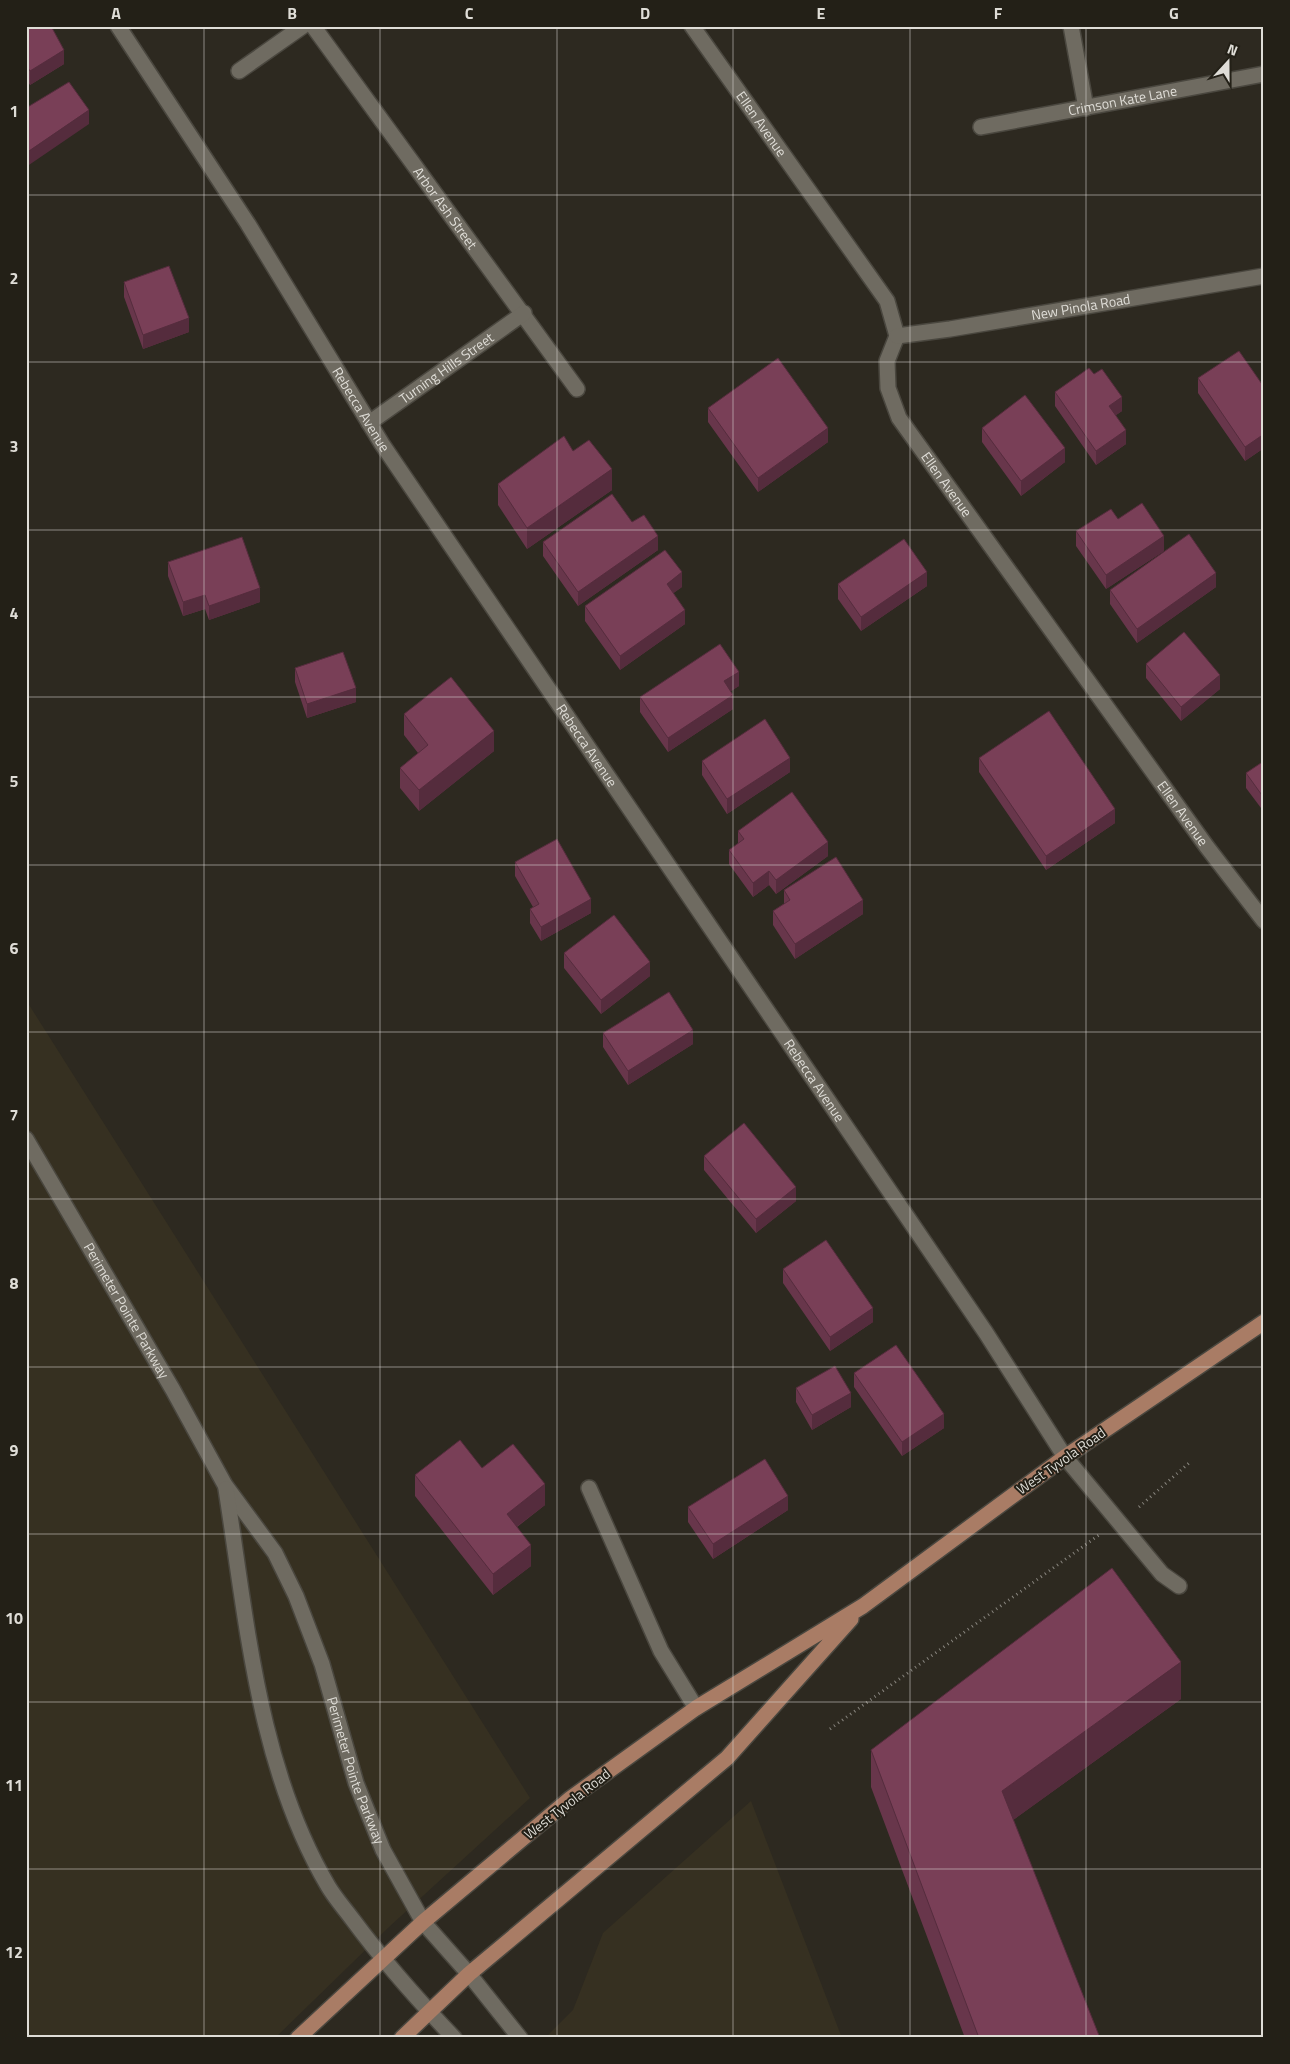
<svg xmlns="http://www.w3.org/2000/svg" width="1290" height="2064" font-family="'Titillium Web',sans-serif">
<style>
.built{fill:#363021}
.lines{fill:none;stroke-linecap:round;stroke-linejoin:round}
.minor-casing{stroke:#4a473f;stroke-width:18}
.major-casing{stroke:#4a473f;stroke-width:18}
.path{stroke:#89867f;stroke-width:3;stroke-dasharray:1 4;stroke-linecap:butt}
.minor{stroke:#6f6b61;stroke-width:15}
.major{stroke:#a97c65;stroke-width:15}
.wall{fill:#68364b}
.shaded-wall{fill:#552c3d}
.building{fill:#793f57;stroke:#552c3d}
.grid{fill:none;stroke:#dfddd7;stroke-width:1;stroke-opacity:0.55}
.labels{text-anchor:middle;stroke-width:4;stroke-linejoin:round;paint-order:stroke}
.street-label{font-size:14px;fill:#dfddd7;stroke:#232017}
.neatline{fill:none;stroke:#dfddd7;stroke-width:2}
.grid-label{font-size:16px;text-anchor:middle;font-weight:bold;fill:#dfddd7}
</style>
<rect width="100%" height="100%" fill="#2d2920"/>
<path class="built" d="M26,1000l504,798 -141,129 -114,111h-249z
M751,1801l91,237h-297l28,-28 30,-77z"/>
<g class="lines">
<defs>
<g id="minor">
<path id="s1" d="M118,26l130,198 134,220 604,889 79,124 97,117 17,12"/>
<path id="s2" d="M313,26l264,363"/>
<path id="s3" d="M692,26l195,275 10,35 -10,25 1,27 11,30 308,429 57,74"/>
<path d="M1071,26l15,82"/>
<path d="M239,71l64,-45"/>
<path id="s4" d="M981,127l283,-53"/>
<path id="s5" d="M897,336l53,-7 314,-53"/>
<path id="s6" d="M369,423l155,-110"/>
<path id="s7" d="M26,1139l147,251 52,95 50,68 21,43 26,68 34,119 27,67 40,72 46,52 51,64"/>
<path d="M589,1488l72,163 35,57"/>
<path d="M226,1489c21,133 32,278 102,397 7,12 17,23 25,34 31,42 65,80 101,118"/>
</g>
<path id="major" d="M298,2038l125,-116 148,-124 125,-90 167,-102 202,-149 199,-135
M402,2038l67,-64 258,-216 124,-139"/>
</defs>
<use href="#minor" class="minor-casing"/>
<use href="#major" class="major-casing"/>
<path class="path" d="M1139,1507l50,-44
M830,1729l269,-194"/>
<use href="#minor" class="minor"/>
<use href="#major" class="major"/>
</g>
<path class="wall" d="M26,26l38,38 -34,21 -4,-6z
M124,282l65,50 -46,17 -19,-52z
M1094,374l28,37 -6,4 10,29 -30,21 -41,-59v-14z
M1198,378l66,9v61l-19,13 -47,-68z
M708,408l120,34 -70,50 -50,-70z
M982,428l83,34 -44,34 -39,-54z
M573,451l39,39 -85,59 -29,-44v-21z
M1118,519l46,32 -58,38 -30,-43v-15z
M632,522l26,28 -80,56 -35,-50v-14z
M168,562l92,40 -51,18 -4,-11 -22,7 -15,-40z
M838,584l89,2 -66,45 -23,-32z
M682,587l-9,6 12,31 -65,46 -35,-49v-15z
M1216,587l-79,56 -27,-39v-14z
M1146,664l74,25 -39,32 -35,-43z
M295,668l61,34 -49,16 -12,-36z
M739,686l-9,5 3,18 -65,43 -28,-40v-15z
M404,714l90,37 -75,60 -19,-23v-20l18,-15 -14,-18z
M979,758l136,65 -69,47 -67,-98z
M702,761l88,11 -63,42 -25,-39z
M1264,761v51l-18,-24v-15z
M738,831l90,25 -52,38 -7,-9 -16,12 -24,-33v-14l9,-6z
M515,862l76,51 -50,28 -11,-18v-14l3,-2 -18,-31z
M784,890l79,24 -68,45 -22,-34v-14l11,-7z
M564,953l86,23 -49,38 -37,-46z
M603,1033l90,11 -65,41 -25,-38z
M704,1156l92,45 -40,32 -52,-63z
M783,1269l90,53 -43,29 -47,-68z
M854,1373l90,55 -42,28 -48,-69z
M796,1388l55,19 -39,23 -16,-28z
M482,1468l63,37 -28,22 14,39 -38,29 -78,-99v-21z
M688,1507l100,3 -75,49 -25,-37z
M1181,1699l-168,121 87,218h-135l-94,-251v-37z"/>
<path class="shaded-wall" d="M64,50v14l-34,21v-14z
M89,110v14l-63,43v-14z
M189,318v14l-46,17v-14z
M1122,397v14l-13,9v-14z
M828,428v14l-70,50v-14z
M1126,430v14l-30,21v-14z
M1264,434v14l-19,13v-14z
M1065,448v14l-44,34v-15z
M612,469v21l-85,59v-21z
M658,536v14l-80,56v-14z
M1164,536v15l-58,38v-14z
M682,572v15l-15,11v-14z
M927,572v14l-66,45v-14z
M1216,573v14l-79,56v-14z
M260,588v14l-51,18v-14z
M205,595v14l-22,7v-14z
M685,610v14l-65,46v-14z
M739,672v14l-15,10v-15z
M1220,675v14l-39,32v-14z
M356,688v14l-49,16v-14z
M733,695v14l-65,43v-14z
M494,731v20l-75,60v-21z
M790,758v14l-63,42v-15z
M1115,809v14l-69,47v-14z
M828,842v14l-52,38v-14z
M769,871v14l-16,12v-14z
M591,899v14l-50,28v-14z
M863,900v14l-68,45v-15z
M650,962v14l-49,38v-14z
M693,1030v14l-65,41v-14z
M796,1187v14l-40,32v-14z
M873,1308v14l-43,29v-14z
M851,1393v14l-39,23v-15z
M944,1414v14l-42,28v-14z
M545,1484v21l-38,29v-20z
M788,1496v14l-75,49v-15z
M531,1545v21l-38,29v-21z
M1181,1662v37l-179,129v-37z"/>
<path class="building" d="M26,26h25l13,24 -34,21 -4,-6z
M69,82l20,28 -63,43v-45z
M169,266l20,52 -46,17 -19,-53z
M1239,351l25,36v47l-19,13 -47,-69z
M778,358l50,70 -70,50 -50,-70z
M1089,368l5,6 8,-5 20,28 -13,9 17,24 -30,21 -41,-59z
M1025,395l40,53 -44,33 -39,-53z
M564,436l9,15 16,-11 23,29 -85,59 -29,-44z
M612,494l20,28 12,-7 14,21 -80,56 -35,-50z
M1142,503l22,33 -58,39 -30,-44 35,-22 7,10z
M1189,534l27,39 -79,56 -27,-39z
M242,537l18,51 -51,18 -4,-11 -22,7 -15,-40z
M904,539l23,33 -66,45 -23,-33z
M665,550l17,22 -15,12 18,26 -65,46 -35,-50z
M1184,632l36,43 -39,32 -35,-43z
M720,644l19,28 -15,9 9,14 -65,43 -28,-41z
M343,652l13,36 -49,16 -12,-36z
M451,677l43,54 -75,59 -19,-22 28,-23 -24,-31z
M1049,711l66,98 -69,47 -67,-98z
M765,719l25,39 -63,41 -25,-38z
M1264,761v37l-18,-25z
M792,792l36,50 -52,38 -7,-9 -16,12 -24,-33 15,-11 -6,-8z
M557,839l34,60 -50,28 -11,-18 9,-5 -24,-42z
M836,857l27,43 -68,44 -22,-33 17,-11 -6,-10z
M614,915l36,47 -49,38 -37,-47z
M669,992l24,38 -65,41 -25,-38z
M744,1123l52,64 -40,32 -52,-63z
M826,1240l47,68 -43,29 -47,-68z
M896,1345l48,69 -42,28 -48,-69z
M835,1366l16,27 -39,22 -16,-27z
M460,1440l22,28 31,-24 32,40 -38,30 24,31 -38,29 -78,-99z
M765,1459l23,37 -75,48 -25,-37z
M1112,1568l69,94 -179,129 98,247h-121l-108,-288z"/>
<path class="grid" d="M204,26v2012M380,26v2012M557,26v2012M733,26v2012M910,26v2012M1086,26v2012M26,195h1238M26,362h1238M26,530h1238M26,697h1238M26,865h1238M26,1032h1238M26,1199h1238M26,1367h1238M26,1534h1238M26,1702h1238M26,1869h1238"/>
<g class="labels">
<g class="street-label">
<text dy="5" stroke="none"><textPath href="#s4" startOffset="144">Crimson Kate Lane</textPath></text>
<text dy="5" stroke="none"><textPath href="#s3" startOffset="120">Ellen Avenue</textPath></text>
<text dy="5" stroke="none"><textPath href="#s2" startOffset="225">Arbor Ash Street</textPath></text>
<text dy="5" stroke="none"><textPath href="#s5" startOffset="186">New Pinola Road</textPath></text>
<text dy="5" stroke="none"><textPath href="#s6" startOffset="95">Turning Hills Street</textPath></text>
<text dy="5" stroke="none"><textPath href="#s1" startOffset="454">Rebecca Avenue</textPath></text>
<text dy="5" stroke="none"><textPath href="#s3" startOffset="541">Ellen Avenue</textPath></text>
<text dy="5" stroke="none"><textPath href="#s1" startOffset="859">Rebecca Avenue</textPath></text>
<text dy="5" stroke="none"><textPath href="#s3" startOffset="946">Ellen Avenue</textPath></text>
<text dy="5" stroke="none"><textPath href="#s1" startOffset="1264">Rebecca Avenue</textPath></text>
<text dy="5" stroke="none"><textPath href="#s7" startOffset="199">Perimeter Pointe Parkway</textPath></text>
<text transform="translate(1061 1461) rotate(-35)" y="5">West Tyvola Road</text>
<text dy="5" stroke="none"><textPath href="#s7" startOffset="716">Perimeter Pointe Parkway</textPath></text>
<text transform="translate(567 1804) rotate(-38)" y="5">West Tyvola Road</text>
</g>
</g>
<rect width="1290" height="2064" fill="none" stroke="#232017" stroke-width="55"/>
<g transform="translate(1228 62) rotate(21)" stroke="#232017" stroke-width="4" paint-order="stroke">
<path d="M0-4L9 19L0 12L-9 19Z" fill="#dfddd7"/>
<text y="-8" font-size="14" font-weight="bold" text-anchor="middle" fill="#dfddd7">N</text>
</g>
<rect x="28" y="28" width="1234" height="2008" class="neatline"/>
<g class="grid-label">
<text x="116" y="19">A</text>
<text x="292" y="19">B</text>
<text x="469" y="19">C</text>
<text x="645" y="19">D</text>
<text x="821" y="19">E</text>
<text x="998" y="19">F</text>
<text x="1174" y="19">G</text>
<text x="14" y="117">1</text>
<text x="14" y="284">2</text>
<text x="14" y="452">3</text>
<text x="14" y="619">4</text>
<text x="14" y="787">5</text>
<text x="14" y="954">6</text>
<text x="14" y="1121">7</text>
<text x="14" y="1289">8</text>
<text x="14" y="1456">9</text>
<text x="14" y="1624">10</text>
<text x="14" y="1791">11</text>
<text x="14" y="1958">12</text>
</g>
</svg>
